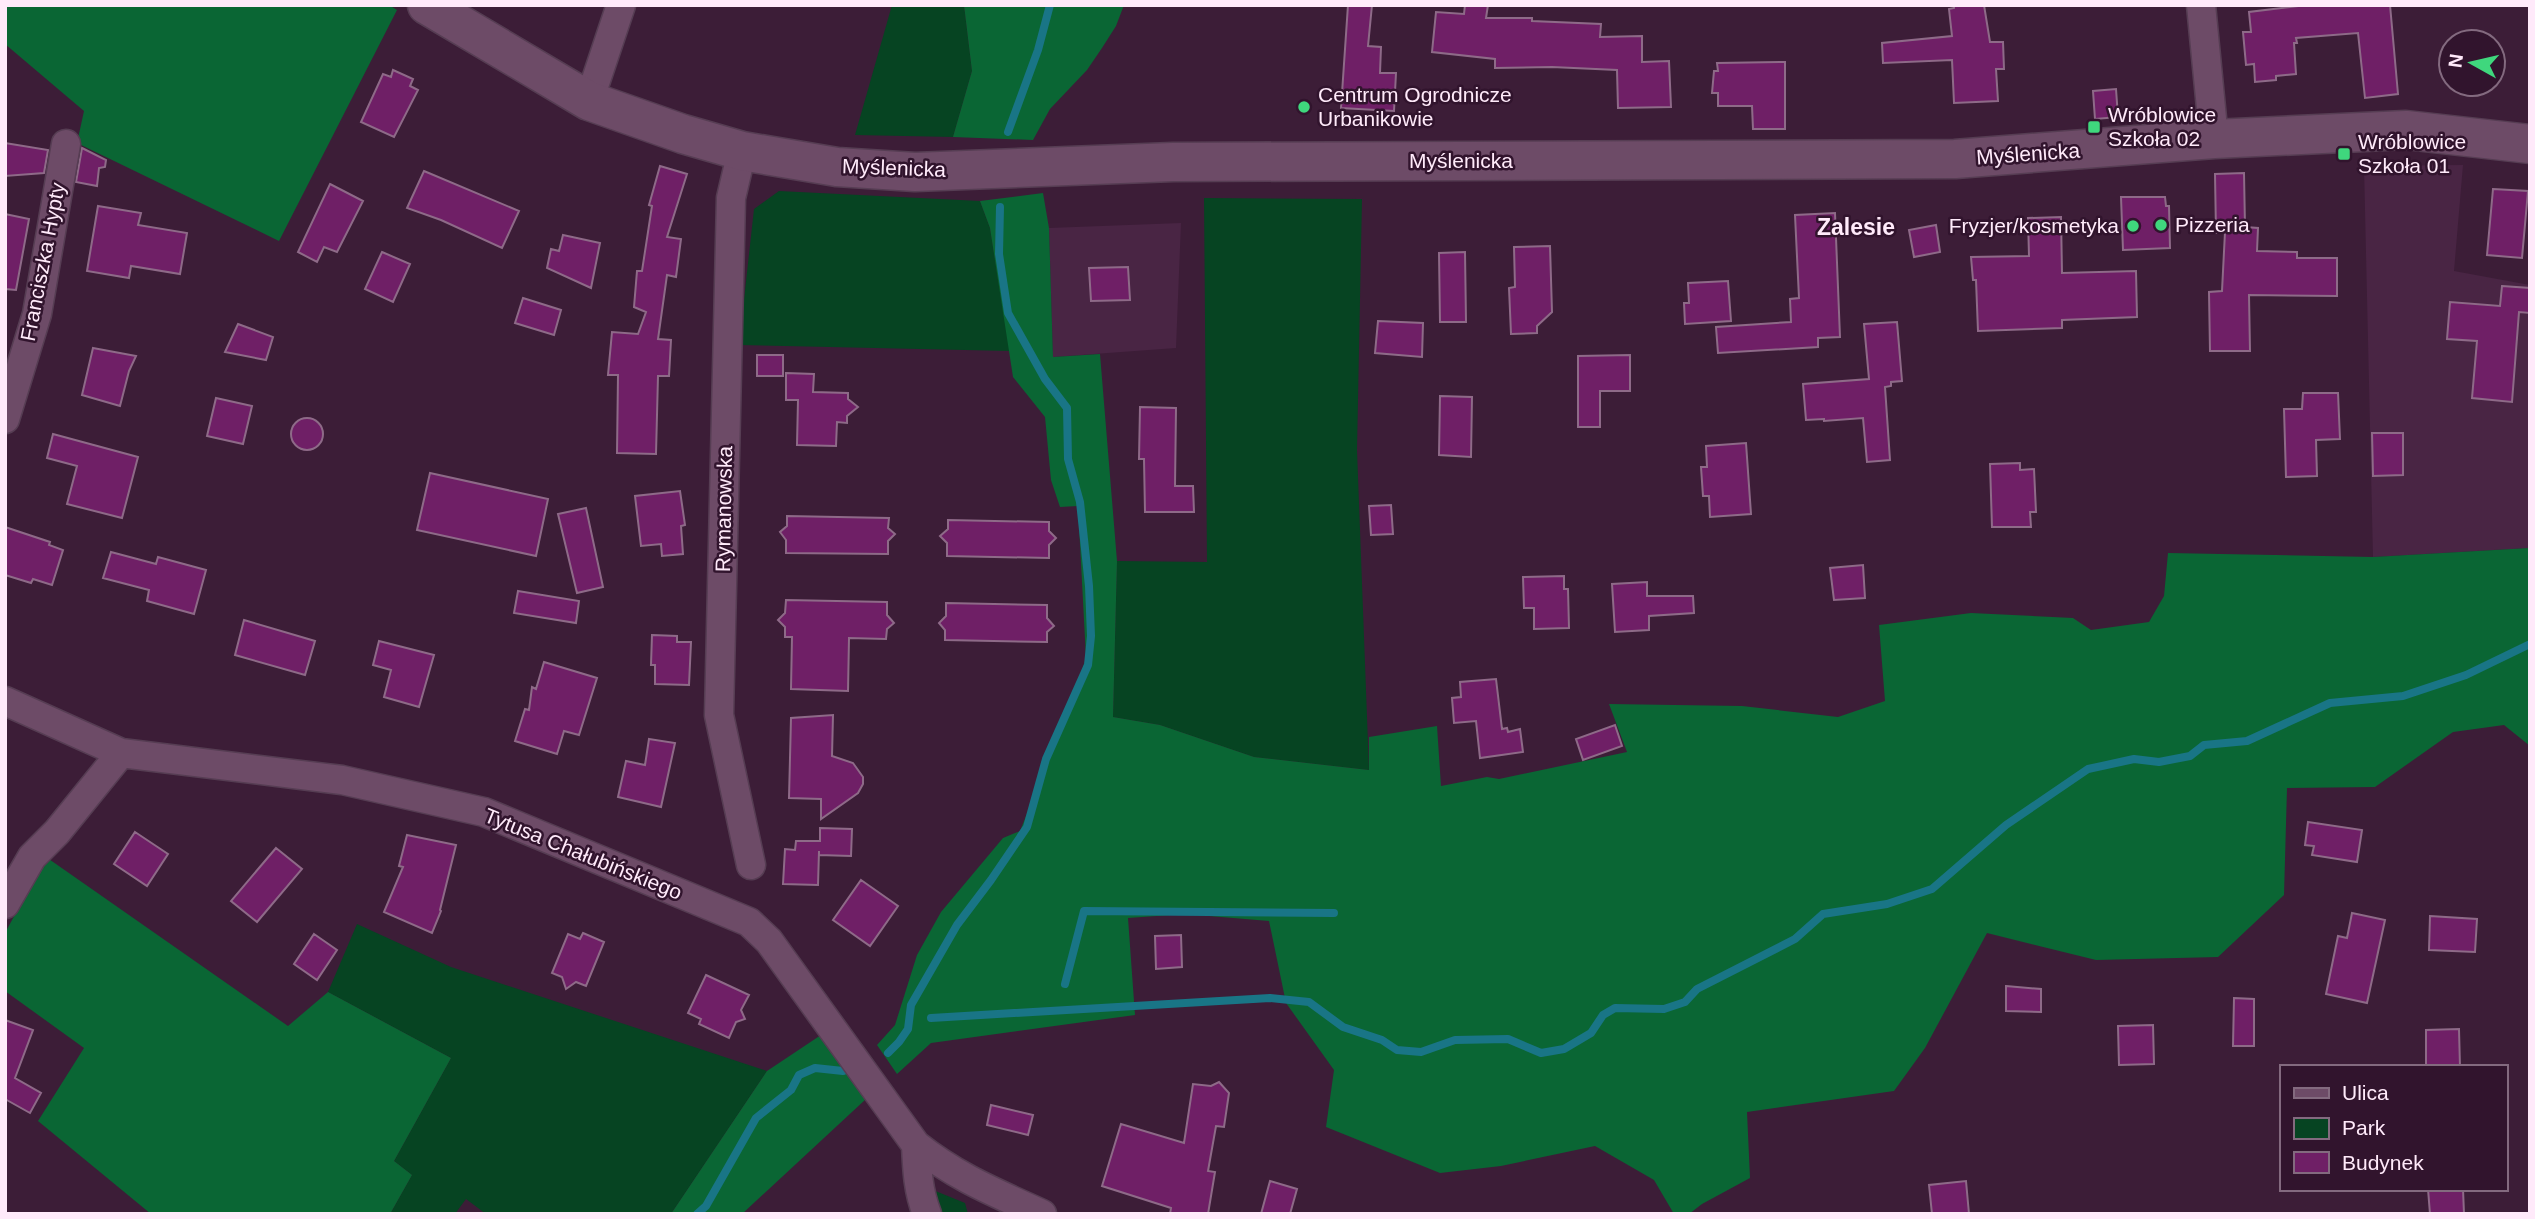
<svg xmlns="http://www.w3.org/2000/svg" width="2535" height="1219" font-family="Arial,sans-serif">
<style>
.built{fill:#492544}
.green{fill:#064422}
.forest{fill:#0a6634}
.lines{fill:none;stroke-linecap:round;stroke-linejoin:round}
.stream{stroke:#197586;stroke-width:8}
.building{fill:#6f1f66;stroke:#8e6a88;stroke-width:2}
.street-casing{stroke:#563d53;stroke-width:31}
.secondary-casing{stroke:#563d53;stroke-width:41}
.street{stroke:#6d4b67;stroke-width:28}
.secondary{stroke:#6d4b67;stroke-width:38}
.poi-dot{fill:#3fd77d;stroke:#31142d;stroke-width:2.5}
.labels{text-anchor:middle;stroke-width:5;stroke-linejoin:round;paint-order:stroke}
.poi-label{font-size:21px;fill:#ffeafa;stroke:#31142d;text-anchor:start}
.street-label{font-size:21px;fill:#ffeafa;stroke:#31142d}
.neighbourhood-label{font-size:23px;font-weight:bold;fill:#ffeafa;stroke:#31142d}
</style>
<rect width="100%" height="100%" fill="#3c1d37"/>
<path class="built" d="M2463,165l-9,106 76,14 -1,263 -156,9 -9,-391z
M1181,223l-5,125 -123,9 -4,-129z"/>
<path class="green" d="M892,5h72l8,66 -19,66 -98,-2z
M779,191l201,10 10,27 20,123 -271,-6 15,-136z
M1204,198l158,1 -5,251 12,320 -115,-13 -94,-32 -47,-8 4,-156 90,1z
M357,924l94,43 316,104 -96,143h-185l-20,-15 -11,15h-65l22,-39 -18,-14 57,-103 -123,-66z
M933,1190l32,13 3,11h-26z"/>
<path class="forest" d="M5,5h384l8,5 -118,231 -202,-98 7,-32 -79,-67z
M964,5h160l-8,21 -14,22 -15,22 -37,39 -17,31 -80,-3 19,-66z
M1043,193l6,35 4,129 47,-3 17,207 -4,156 47,8 94,32 115,13v-33l68,-11 4,60 46,-9 12,2 128,-27 -18,-48 133,2 96,11 47,-16 -6,-76 92,-12 102,5 18,12 58,-8 15,-26 4,-43 205,4 156,-9 1,-9v207l-26,-21 -51,7 -78,55 -88,1 -3,107 -66,62 -122,3 -109,-27 -62,115 -31,43 -147,21 3,66 -48,26 -13,10h-15l-20,-34 -59,-34 -94,20 -61,7 -114,-46 8,-57 -48,-67 -17,-82 -84,-7 -57,4 7,97 -204,28 -34,31 -20,-29 18,-20 22,-70 24,-43 62,-74 17,-7 49,-122 17,-51 -8,-152 -18,1 -9,-27 -6,-63 -32,-40 -23,-149 -10,-27z
M46,857l242,169 40,-34 123,66 -57,103 18,14 -22,39h-239l-113,-93 46,-73 -79,-57v-58z
M821,1035l45,64 -124,115h-71l96,-143z"/>
<g class="lines">
<path class="stream" d="M1008,132l30,-82 12,-45
M1065,984l19,-73 250,2
M931,1018l339,-20 39,4 34,25 39,13 15,10 24,2 34,-12 53,-1 33,14 23,-4 27,-16 12,-18 12,-7 49,1 21,-7 12,-13 98,-50 28,-25 64,-10 45,-15 74,-64 82,-56 46,-10 25,3 31,-6 14,-11 43,-4 83,-38 73,-7 63,-21 64,-31
M888,1053l11,-11 9,-13 3,-24 46,-80 34,-45 36,-53 19,-68 42,-94 3,-29 -2,-50 -9,-84 -12,-43 -1,-51 -22,-29 -37,-66 -9,-59 1,-47
M697,1214l9,-8 50,-88 35,-28 8,-15 16,-7 28,3"/>
</g>
<path class="building" d="M1348,5h24l-4,41 13,1 -1,26h16l-2,38 -53,-3z
M1465,5h23l-2,13h46v3l69,3 -1,13 42,-1v26l27,-1 2,46 -53,1 -1,-38 -65,-3 -57,1v-9l-63,-7 4,-40 28,2z
M1954,5h30l6,37h13l1,27h-8l2,32 -44,2 -2,-43 -69,3 -1,-20 70,-7 -3,-27 5,-1z
M2307,5h83l8,89 -33,4 -7,-65 -62,5 1,5h-3l2,31 -20,2v4l-21,2 -1,-18 -8,1 -3,-33h8l-2,-20z
M1785,62v67h-32l-1,-23h-34v-13h-6l2,-22h4l-1,-8z
M393,70l20,9 -3,7 8,4 -24,47 -33,-15 22,-48 8,3z
M2116,89l2,28 -23,2 -2,-28z
M5,143l43,7 -4,23 -39,3z
M82,148l24,12 -1,7 -6,1 -2,18 -21,-4z
M660,166l27,8 -20,63 14,2 -5,38 -9,-2 -9,64 13,1 -2,36h-11l-2,78 -39,-1 1,-78h-10l4,-43 26,2 8,-22 -12,-5 3,-36h5l10,-65 -3,-1z
M424,171l95,40 -17,37 -61,-28 -34,-12z
M2244,173l1,54 13,1 -1,23 40,1v6h40v38l-88,-1 1,56h-40l-1,-59 13,-1 3,-59 -9,1 -1,-59z
M330,184l33,17 -26,51 -13,-5 -7,15 -19,-10z
M2493,189l35,2 -6,67 -35,-3z
M2121,197h44l1,9h3l1,42 -47,2z
M98,206l43,7 -3,12 49,8 -7,41 -49,-8 -2,12 -42,-7z
M1835,213l5,124 -22,1v9l-100,6 -2,-26 75,-5 -1,-23 9,-1 -4,-83z
M5,214l24,5 -13,71 -11,-1z
M2061,217l1,56 74,-2 1,46 -75,3v8l-84,3 -2,-51h-3l-2,-23 58,-1 -1,-38z
M1936,225l4,27 -26,5 -5,-27z
M563,235l37,8 -9,45 -44,-20 4,-19 8,2z
M1550,246l2,66 -15,14v7l-26,1 -2,-46 6,-1 -1,-40z
M382,252l28,12 -17,38 -28,-13z
M1465,252l1,70h-26l-1,-69z
M1128,267l2,33 -39,1 -2,-33z
M1728,281l3,40 -46,3 -1,-21h5l-1,-20z
M2502,286l28,2v25l-11,-1 -7,90 -40,-4 5,-57 -30,-2 3,-37 50,4z
M523,298l38,12 -7,25 -39,-12z
M1378,321l45,2 -1,34 -47,-4z
M1897,322l5,59 -11,1v4l-6,1 5,73 -23,2 -4,-44 -39,3v-2l-18,1 -3,-36 66,-5 -5,-55z
M238,324l35,13 -7,23 -41,-8z
M93,348l43,8 -7,15 -9,35 -38,-11z
M757,355h26v21h-26z
M1630,355v36h-30v36h-22v-71z
M786,373l28,1 -1,18 35,1v6l10,8 -11,9v7l-10,-1 -1,24 -39,-1 1,-45h-12z
M2303,393h35l2,46 -24,1 1,36 -31,1 -2,-68h18z
M1440,396l32,1 -1,60 -32,-2z
M216,398l36,8 -9,38 -36,-8z
M1140,407l36,1 -1,78h18l1,26h-49l-1,-53h-5z
M291 434a16 16 0 1 1 32 0a16 16 0 1 1-32 0Z
M2372,433h31v42l-30,1z
M53,434l85,23 -16,61 -55,-14 10,-38 -30,-8z
M1746,443l5,71 -41,3 -1,-21h-6l-2,-29h6l-1,-21z
M2020,463v7l14,-1 2,43h-6l1,15h-39l-2,-63z
M430,473l118,26 -12,57 -119,-26z
M680,491l5,34 -4,1 2,28 -21,2 -1,-12 -20,2 -6,-50z
M1391,505l2,29 -22,1 -2,-29z
M586,508l17,79 -26,6 -19,-79z
M787,516l102,2 -1,10 7,6 -7,7v13l-102,-1v-13l-6,-8 7,-6z
M948,520l101,2v9l7,7 -7,7v13l-102,-2v-13l-7,-7 8,-7z
M5,527l45,15 -1,3 14,5 -11,35 -19,-6 -2,4 -26,-8z
M111,552l45,12 2,-7 48,13 -12,44 -47,-13 2,-11 -46,-12z
M1863,565l2,33 -31,2 -4,-32z
M1564,576v13h4l1,39 -35,1v-21h-10l-1,-31z
M1647,582v14h46l1,17 -45,3v14l-34,2 -3,-48z
M518,591l61,10 -3,22 -62,-10z
M786,600l101,2v13l7,8 -7,6 -1,10 -37,-1 -1,53 -57,-2 1,-52h-7v-10l-7,-7 7,-7z
M946,603l101,2v13l7,8 -7,6v10l-102,-2v-10l-6,-7 7,-7z
M244,620l71,21 -10,34 -70,-20z
M652,635l25,1v6h14l-2,43 -34,-1v-19h-4z
M379,641l55,14 -15,52 -35,-10 7,-27 -18,-5z
M544,662l53,16 -18,57 -15,-4 -7,23 -42,-13 10,-32 4,1 3,-23 4,2z
M1496,679l6,50 5,-1 1,4 12,-3 3,23 -43,6 -4,-37 -22,2 -2,-25 9,-1 -1,-15z
M833,715l-1,41 21,7 10,14v7l-5,9 -37,26v-20l-32,-1 2,-80z
M1615,725l7,21 -39,14 -7,-21z
M649,739l26,4 -14,64 -43,-10 8,-36 19,4z
M2308,822l54,8 -5,32 -45,-7 2,-9 -9,-1z
M820,828l32,1 -1,27 -32,-1v-4l-1,34 -35,-1 2,-35 10,1 1,-9h24z
M135,832l33,22 -21,32 -33,-22z
M407,835l49,10 -16,65 1,1 -9,22 -48,-21 19,-45 -4,-1z
M276,848l26,21 -45,53 -26,-21z
M861,880l37,26 -28,40 -37,-26z
M2352,913l33,7 -18,83 -41,-9 12,-58 9,2z
M2430,916l47,3 -2,33 -46,-2z
M583,933l21,9 -18,44 -10,-4 -10,7 -4,-12 -10,-4 16,-39 12,5z
M314,934l23,16 -20,30 -23,-16z
M1181,935l1,32 -26,2 -1,-33z
M706,975l43,20 -8,15 4,9 -9,3 -7,16 -30,-14 2,-5 -13,-6z
M2006,986l35,3v23l-35,-1z
M2234,998l20,1v47h-21z
M5,1020l28,10 -18,48 26,15 -11,20 -25,-14z
M2153,1025l1,39 -35,1 -1,-39z
M2459,1029l1,38h-34v-37z
M1219,1082l10,11 -5,34 -8,-1 -8,45 7,1 -7,42h-38l1,-6 -69,-22 19,-62 63,19 9,-59 18,2z
M991,1105l42,10 -5,20 -41,-10z
M1270,1181l27,8 -7,25h-29z
M1966,1181l3,33h-37l-3,-29z
M2428,1189h35l1,25h-34z"/>
<g class="lines">
<defs>
<path id="street" d="M2201,5l13,134
M589,101l32,-96
M742,151l-11,47 -12,517 32,150
M5,419l32,-105 29,-170
M5,701l116,52 221,27 142,32 265,110 20,19 147,204c42,33 78,47 126,69
M5,904l27,-47 25,-25 64,-79
M916,1145c1,24 2,46 11,69"/>
<path id="secondary" d="M427,5l162,96 94,33 59,17 95,16 78,5 258,-10 782,-3 259,-20 192,-9 124,14"/>
</defs>
<use href="#street" class="street-casing"/>
<use href="#secondary" class="secondary-casing"/>
<use href="#street" class="street"/>
<use href="#secondary" class="secondary"/>
</g>
<g class="poi-dot">
<circle cx="1304" cy="107" r="7"/>
<rect x="2087" y="120" width="14" height="14" rx="3.5"/>
<rect x="2337" y="147" width="14" height="14" rx="3.5"/>
<circle cx="2161" cy="225" r="7"/>
<circle cx="2133" cy="226" r="7"/>
</g>
<g class="labels">
<g class="poi-label">
<text x="1318" y="102">Centrum Ogrodnicze<tspan x="1318" dy="24">Urbanikowie</tspan></text>
<text x="2108" y="122">Wróblowice<tspan x="2108" dy="24">Szkoła 02</tspan></text>
<text x="2358" y="149">Wróblowice<tspan x="2358" dy="24">Szkoła 01</tspan></text>
<text x="2175" y="232">Pizzeria</text>
<text x="2119" y="233" text-anchor="end">Fryzjer/kosmetyka</text>
</g>
<g class="street-label">
<text transform="translate(2028 154) rotate(-4)" y="7">Myślenicka</text>
<text x="1461" y="168">Myślenicka</text>
<text transform="translate(894 168) rotate(2)" y="7">Myślenicka</text>
<text transform="translate(43 262) rotate(-79)" y="7">Franciszka Hypty</text>
<text transform="translate(724 509) rotate(-89)" y="7">Rymanowska</text>
<text transform="translate(583 854) rotate(22)" y="7">Tytusa Chałubińskiego</text>
</g>
<g class="neighbourhood-label">
<text x="1856" y="235">Zalesie</text>
</g>
</g>
<rect width="2535" height="1219" fill="none" stroke="#ffeafa" stroke-width="14"/>
<rect x="2280" y="1065" width="228" height="126" fill="#31142d" stroke="#836a7f" stroke-width="2"/>
<rect x="2294" y="1088" width="35" height="10" fill="#6d4b67" stroke="#836a7f" stroke-width="2"/>
<text x="2342" y="1100" font-size="21" fill="#ffeafa">Ulica</text>
<rect x="2294" y="1118" width="35" height="21" fill="#064422" stroke="#836a7f" stroke-width="2"/>
<text x="2342" y="1135" font-size="21" fill="#ffeafa">Park</text>
<rect x="2294" y="1152" width="35" height="21" fill="#6f1f66" stroke="#836a7f" stroke-width="2"/>
<text x="2342" y="1170" font-size="21" fill="#ffeafa">Budynek</text>
<g transform="translate(2472 63) rotate(278)"><circle r="33" fill="#31142d" stroke="#836a7f" stroke-width="2"/>
<path d="M0-5L12 26L0 18L-12 26Z" fill="#3fd77d"/>
<text y="-10" font-size="19" font-weight="bold" text-anchor="middle" fill="#ffeafa">N</text>
</g>
</svg>
